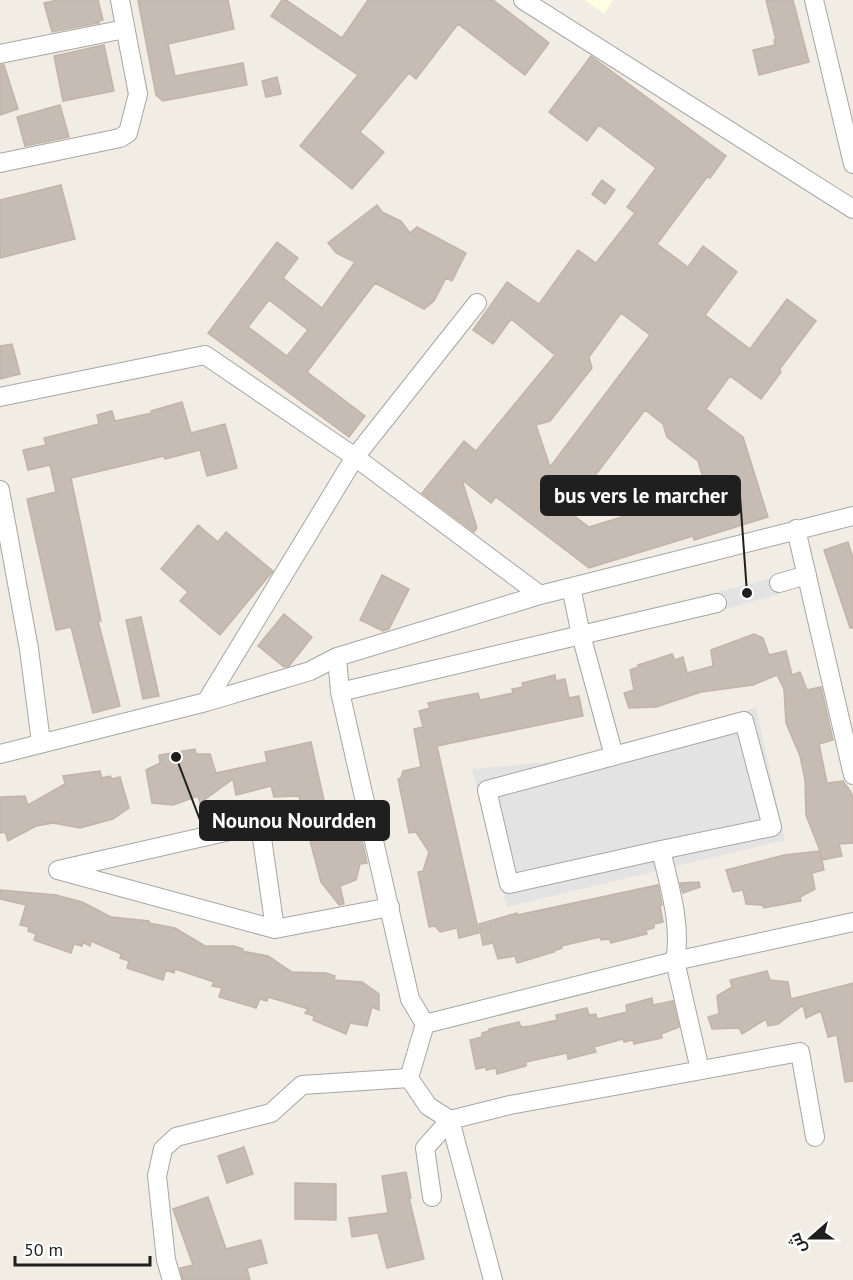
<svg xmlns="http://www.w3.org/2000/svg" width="853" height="1280" font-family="'PT Sans',Cairo,sans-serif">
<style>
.education{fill:#feffe0}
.parking{fill:#e3e3e3}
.building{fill:#c6bcb4;stroke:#c3b4a7;stroke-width:1.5;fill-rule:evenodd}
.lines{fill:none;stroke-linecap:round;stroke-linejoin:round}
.minor-casing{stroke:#a6a6a6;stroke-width:20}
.minor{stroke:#fff;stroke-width:18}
.leader{fill:none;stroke:#1f1f1f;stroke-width:2}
.callout-dot{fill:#1f1f1f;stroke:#fff;stroke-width:2}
.callout{fill:#1f1f1f;stroke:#1f1f1f;stroke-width:2}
.callout-label{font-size:21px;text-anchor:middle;font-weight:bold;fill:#fff}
</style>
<rect width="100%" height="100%" fill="#f1ede5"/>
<path class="education" d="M585,0h28l-9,14z"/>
<path class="parking" d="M779,576v18l-60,17 -5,-18z
M756,707l29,133 -278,67 -35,-138 142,-13z"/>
<path class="building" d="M57,0h41l5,20 -4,1v2l-47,9 -8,-29z
M138,0h90l6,29 -66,15 7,32 68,-13 4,22 -84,16 -7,-6z
M282,0h4l56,38 26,-38h125l56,43 -24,32 -67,-51 -42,55 -7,-6 -49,59 24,20 -32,37 -52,-43 58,-71 -87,-59z
M766,0h27l16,62 -50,13 -6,-25 22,-5 -1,-5h2z
M104,45l10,46 -51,10 -9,-45z
M591,56l135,100 -16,22 -3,-1 -50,67 31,23 15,-21 34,26 -32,43 45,34 37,-50 29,22 -37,49 2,2 -20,27 -31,-23 -24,33 37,28 25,80 -74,23 -1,-4 -104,32 -93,-71 -5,6 -29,-23 15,48 -3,4 -52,-39 42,-52 12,10 79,-96 -44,-36 -18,25 -20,-14 34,-48 32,22 39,-54 18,13 39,-50 -8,-6 29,-39 -57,-43 -12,16 -38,-29zM621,313l29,22 -100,132 -14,-42 14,-4 42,-53 -3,-11zM645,410l18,14 4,13 31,24 10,34 -43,13 -1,-4 -75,23 -21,-16z
M0,65h4l14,44 -18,6z
M277,77l4,17 -15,3 -4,-16z
M60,105l9,32 -44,9 -8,-29z
M602,180l13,10 -10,14 -13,-10z
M61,185l14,54 -75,19v-58z
M377,205l5,7 19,9 9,12 7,-6 49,26 -14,28 -6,-3 -12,23 -10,8 -49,-26 -68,89 58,44 -16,21 -141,-104 69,-91 21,16 -15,20 39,30 33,-46 -19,-9 -8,-10zM269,300l39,30 -21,26 -39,-29z
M12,344l8,30 -20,5v-33z
M182,402l9,31 34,-9 12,44 -30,8 -7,-26 -35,9 -1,-3 -93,22 30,143h-3l22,85 -27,7 -22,-86 -15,3 -29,-131 29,-7 -6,-27 -22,5 -5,-20 23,-5 -2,-7 55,-14 -2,-9 15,-4 3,10 37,-8 -1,-2z
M198,525l20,17 8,-10 47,39 -53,64 -40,-34 8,-9 -27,-23z
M848,542l5,16v70h-3l-26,-78z
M382,575l27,14 -20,40 -6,2 -23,-11z
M284,614l28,23 -23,29 -5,1 -26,-21z
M141,617l18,79 -16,3 -17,-79z
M754,634l9,4 6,17 17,-4 6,24 8,-3 7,18 14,-3 12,53 -14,4 8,39 16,-2 8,11 2,6v45l-14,1 3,12 -19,4 -3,-9 4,19 -12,3 3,16 -15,8 1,4 -37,7 -2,-3 -16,-1 -3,-14 -10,2 -7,-22 58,-15 36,-4 -14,-36 -1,-35 -5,-24 -14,-33 -2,-34 -7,-14 -24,10 -52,7 -45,15 -27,1 -5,-15 10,-3 -4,-20 8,-3v-2l34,-11 3,6 8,-3 4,16 26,-7 -2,-16z
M555,675l1,6 9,-2 4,19 10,-2 4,20 -146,30 42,187 -20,5 -2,-10 -17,4 -5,-6 -6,1 -11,-55 5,-1 6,-19 -13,-20 -7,1 -11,-54 3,-1 2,-7 18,-4 -7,-38 9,-2 -4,-16 11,-3 -2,-5 14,-3 36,-7 2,7 33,-7 -1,-4 11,-2 -1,-4z
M311,742l16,72 16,-3 10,17 6,-2 8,37 -7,1 -4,16 -16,6 4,18 -5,1 -18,-23 -11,-41 -2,-34 -7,1 -2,-12 -25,1 -3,-11 -35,9 -3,-16 -33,24 -2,-7 -25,9 -21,-2 -6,-33 14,-7 -1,-8 36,-6 1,5h14l6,19 51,-11 -2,-10z
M100,771l2,7 8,-2 2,3 8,-2 9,31 -16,11 -33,9 -27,-5 -17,3 -28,15 -3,-9 -5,1v-36l25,-1 3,9 37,-21 -2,-8z
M699,882l1,5 -17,6 -3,-10z
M658,885l4,20h-2l3,17 -9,2v4l-8,2 1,4 -36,9 -2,-4 -8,1 -1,-3 -39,9 1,2 -8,3v1l-37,11 -2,-7 -17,3 -5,-16 -10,2 -4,-21 38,-11v2z
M0,890l56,5 26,7 29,15 38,4v2l26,5 30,18h29l9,3 -1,2 26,5 24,16 34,1 9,3 -1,4 28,2 17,12v16l-7,-3 -5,19 -17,-3 -4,11 -33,-14 1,-4 -9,-3 3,-4 -40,-12 -1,4 -7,-2 -4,9 -37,-11 3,-9 -10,-2 2,-4 -39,-13 -1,4 -8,-3 -3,10 -36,-12 2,-7 -9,-3 1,-4 -30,-13 -1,5 -7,-4 -1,4 -8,-2 -3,9 -37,-13 2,-6 -8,-3 1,-4 -9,-2 6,-20 -26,-6z
M767,971l3,9 18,2 3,17 62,-16v98l-8,1 -8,-47 -9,2 -7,-26 -15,7 -3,-13 -25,19 -10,2 -2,-7 -24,15 -3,-6 -27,1 -4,-12 11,-3 -2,-18 15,-9 -2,-7z
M652,998l1,7 20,-4 6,26 -18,7 1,4 -28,6 -1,-4 -9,2 -1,-3 -29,8 2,5 -28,7 -1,-6 -23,5 -18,4v4l-29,8 -1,-6 -10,2v-3l-10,2 -6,-29 12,-3v-4l7,-2v-2l30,-7 2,5 10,-1 26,-6 -1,-5 31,-7 2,7 7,-1 1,5 30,-7 -1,-7z
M244,1147l9,27 -26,9 -9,-27z
M406,1172l5,26h-2l15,61 -37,9 -9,-35 -26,4 -3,-19 39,-5 -6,-37z
M295,1183l41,1v36l-41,-1z
M208,1197l18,52 35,-9 6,23 -20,5 3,12h-67l-3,-12 13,-3 -20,-56z"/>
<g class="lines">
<defs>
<path id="minor" d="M523,0l330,209
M814,0l39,164
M0,54l125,-25
M0,163l120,-25 8,-5 10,-39 -18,-94
M477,303l-122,154 185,138
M0,397l205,-42 150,102 -149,245
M0,490l29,159 12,93
M796,529l57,246
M779,583l28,-8
M571,587l10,48 136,-32
M337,657l3,35 70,307 15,25 250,-63 178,-39
M340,692l241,-57 33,121
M0,754l206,-52 104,-31 27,-14 203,-62 313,-79
M661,850l-152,34 -22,-94 257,-69 28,106 -111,23c8,35 21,75 14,111l25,109
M275,929l-15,-105 -202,46 217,59 115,-22
M409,1078l19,28 22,14 43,160
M409,1078l16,-54
M432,1197l-7,-49 25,-28 60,-15 290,-53 15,85
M172,1280l-6,-20 -9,-84 6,-27 13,-12 95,-24 31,-28 107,-7"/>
</defs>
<use href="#minor" class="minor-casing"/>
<use href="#minor" class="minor"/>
</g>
<path class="leader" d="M747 593L740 496M176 757L200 820"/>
<g class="callout-dot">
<circle cx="747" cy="593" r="6"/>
<circle cx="176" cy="757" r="6"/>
</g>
<g class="callout">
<rect x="541" y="476" width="199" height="39" rx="6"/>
<rect x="200" y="801" width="189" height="39" rx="6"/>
</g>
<g class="callout-label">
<text x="641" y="503">bus vers le marcher</text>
<text x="294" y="828">Nounou Nourdden</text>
</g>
<g transform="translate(811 1238) rotate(249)" stroke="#ffffff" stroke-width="4.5" paint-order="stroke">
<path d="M0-4.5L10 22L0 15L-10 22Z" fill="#1f1f1f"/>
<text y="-9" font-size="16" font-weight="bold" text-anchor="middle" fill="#1f1f1f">ش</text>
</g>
<path d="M15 1256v9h135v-9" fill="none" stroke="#1f1f1f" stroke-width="3"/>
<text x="24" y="1256" font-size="18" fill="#1f1f1f" stroke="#ffffff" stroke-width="4.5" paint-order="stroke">50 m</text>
</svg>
